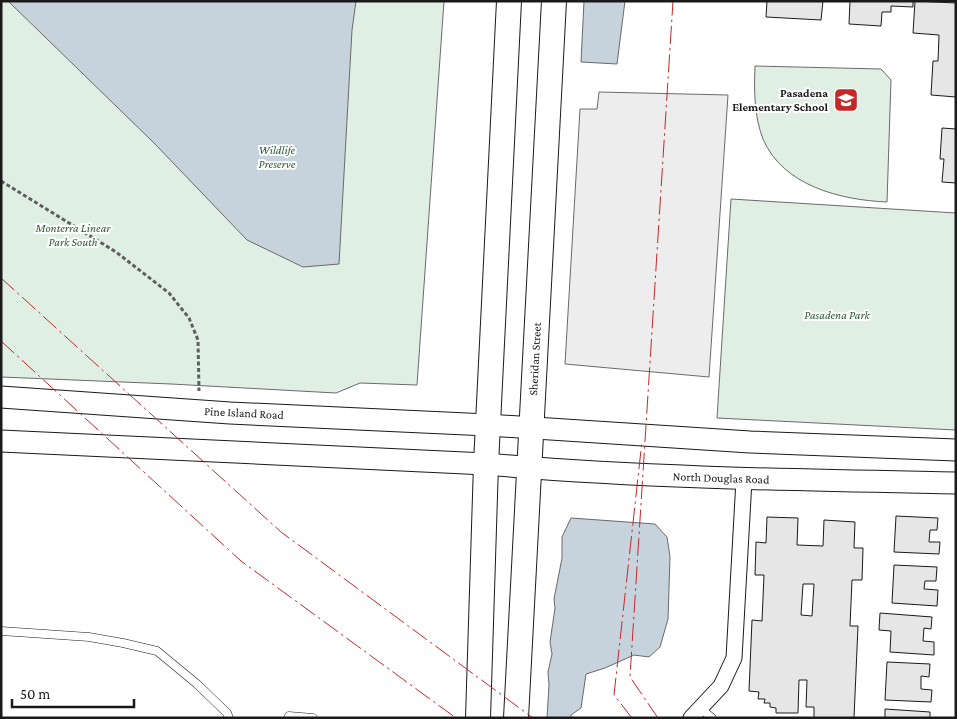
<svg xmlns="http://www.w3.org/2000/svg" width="957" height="719" font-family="'Crimson Pro',serif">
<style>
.green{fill:#e0efe3;stroke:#6a6a6a}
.parking{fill:#ededed;stroke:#6a6a6a}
.water{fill:#c6d2dc;stroke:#6a6a6a}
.building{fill:#e6e6e6;stroke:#1a1a1a;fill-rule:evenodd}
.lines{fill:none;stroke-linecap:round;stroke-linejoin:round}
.service-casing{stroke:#1a1a1a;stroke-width:9}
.minor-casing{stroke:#1a1a1a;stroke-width:17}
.secondary-casing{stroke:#1a1a1a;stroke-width:23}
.primary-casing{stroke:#1a1a1a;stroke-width:26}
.path{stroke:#5f5f5f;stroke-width:3;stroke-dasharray:4 2.5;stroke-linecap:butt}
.service{stroke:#fff;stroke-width:8}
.minor{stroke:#fff;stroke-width:15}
.secondary{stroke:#fff;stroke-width:21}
.primary{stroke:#fff;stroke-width:24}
.power{stroke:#c62828;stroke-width:1;stroke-dasharray:18 4 2.5 4;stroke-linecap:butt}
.labels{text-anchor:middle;stroke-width:4;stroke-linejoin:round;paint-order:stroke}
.poi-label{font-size:12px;font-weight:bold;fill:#1a1a1a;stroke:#fff;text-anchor:end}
.park-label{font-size:12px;font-style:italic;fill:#2b5a34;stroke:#fff}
.street-label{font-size:12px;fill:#1a1a1a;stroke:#fff}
</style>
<rect width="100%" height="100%" fill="#fff"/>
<path class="green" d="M1,1h443l-27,384 -57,-2 -24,10 -165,-9 -170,-7z
M755,66l126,3 10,11 -4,122c-46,-2 -104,-16 -124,-63 -9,-23 -9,-49 -8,-73z
M731,199l225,14v217l-239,-12z"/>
<path class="parking" d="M599,92l129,3 -19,282 -144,-13 15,-255h17z"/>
<path class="water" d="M8,1h348l-4,29 -13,234 -36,3 -56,-27 -93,-97z
M584,1h41l-8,63 -36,-2z
M571,518l84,6 12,13 3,20 -2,62 -8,28 -11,10 -15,-2 -29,13 -19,6 -5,34 -10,7v3h-24l2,-33 -1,-13 4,-18 -2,-12 5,-34 -1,-9 8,-41v-21z"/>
<path class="building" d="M767,1h56l-2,19 -55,-3z
M850,1h63v6l-22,-1v6h-9l-1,14 -32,-2z
M915,1l41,2v94l-25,-2 2,-34h5l1,-26 -26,-2z
M942,128l14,1v54l-14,-1 2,-23h-4z
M896,516l42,2 -1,12h-7l-1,12h11l-1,12 -45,-2z
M767,517l31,1 -1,27 26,1 1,-26 31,2 -1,26h9l-1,32h-10l-2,46h8l-4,92h-40v-11h-8l1,-27h-8l-1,33h-22v-5l-6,-1v-4h-6l1,-4h-7l1,-7 -10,-1 3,-71 10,1 2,-46h-9l1,-33 10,1zM803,584h11l-2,32 -11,-1z
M894,565l43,2 -1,14h-11l-1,8 14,1 -1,16 -45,-3z
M880,613l52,4 -1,12 -7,-1 -1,13 11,1v13l-44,-3 1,-21 -12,-1z
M887,662l43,2 -1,13 -8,-1v13l11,1 -1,12 -46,-2z
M885,709l45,3v6h-45z"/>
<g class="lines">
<defs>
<path id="service" d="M1,631l88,6 34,6 34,8 40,33 30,29 2,5
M700,708l12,10
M289,718v-2l24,2"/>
<path id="minor" d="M691,718l30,-32 13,-28 10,-178"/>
<path id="secondary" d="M1,397l229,16 258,12 262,17 206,8
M1,441l485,23c156,14 313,16 470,19"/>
<path id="primary" d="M478,718l8,-254 23,-463
M516,718l38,-717"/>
</defs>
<use href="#service" class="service-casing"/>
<use href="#minor" class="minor-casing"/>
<use href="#secondary" class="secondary-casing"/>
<use href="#primary" class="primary-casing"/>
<path class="path" d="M1,181l115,71 53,41 20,25 9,22 1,51"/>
<use href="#service" class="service"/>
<use href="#minor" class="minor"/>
<use href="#secondary" class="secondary"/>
<use href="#primary" class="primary"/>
<path class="power" d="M1,278l280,254 252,186
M1,341l240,220 215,157
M632,718l-18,-23 28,-254
M658,718l-28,-41 43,-676"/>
</g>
<defs>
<symbol id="school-square" viewBox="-11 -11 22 22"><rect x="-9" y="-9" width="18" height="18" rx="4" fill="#c62828" stroke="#fff"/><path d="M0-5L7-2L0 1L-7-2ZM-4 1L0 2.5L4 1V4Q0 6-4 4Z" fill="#fff"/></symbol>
</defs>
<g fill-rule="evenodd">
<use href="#school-square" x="832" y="86" width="28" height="28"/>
</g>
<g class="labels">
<g class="poi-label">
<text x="828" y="97">Pasadena<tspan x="828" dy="14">Elementary School</tspan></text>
</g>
<g class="park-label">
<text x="277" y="154">Wildlife<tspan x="277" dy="14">Preserve</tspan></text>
<text x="73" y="232">Monterra Linear<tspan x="73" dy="14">Park South</tspan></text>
<text x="837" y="319">Pasadena Park</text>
</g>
<g class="street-label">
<text transform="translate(535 359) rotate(-87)" y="4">Sheridan Street</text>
<text transform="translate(244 413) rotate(3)" y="4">Pine Island Road</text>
<text transform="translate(721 478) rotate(2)" y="4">North Douglas Road</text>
</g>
</g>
<rect width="957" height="719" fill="none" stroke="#1a1a1a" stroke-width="5"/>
<path d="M12 699v8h122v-8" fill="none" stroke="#1a1a1a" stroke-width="2.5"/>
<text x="20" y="699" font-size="15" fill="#1a1a1a" stroke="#ffffff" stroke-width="4" paint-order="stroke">50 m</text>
</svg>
